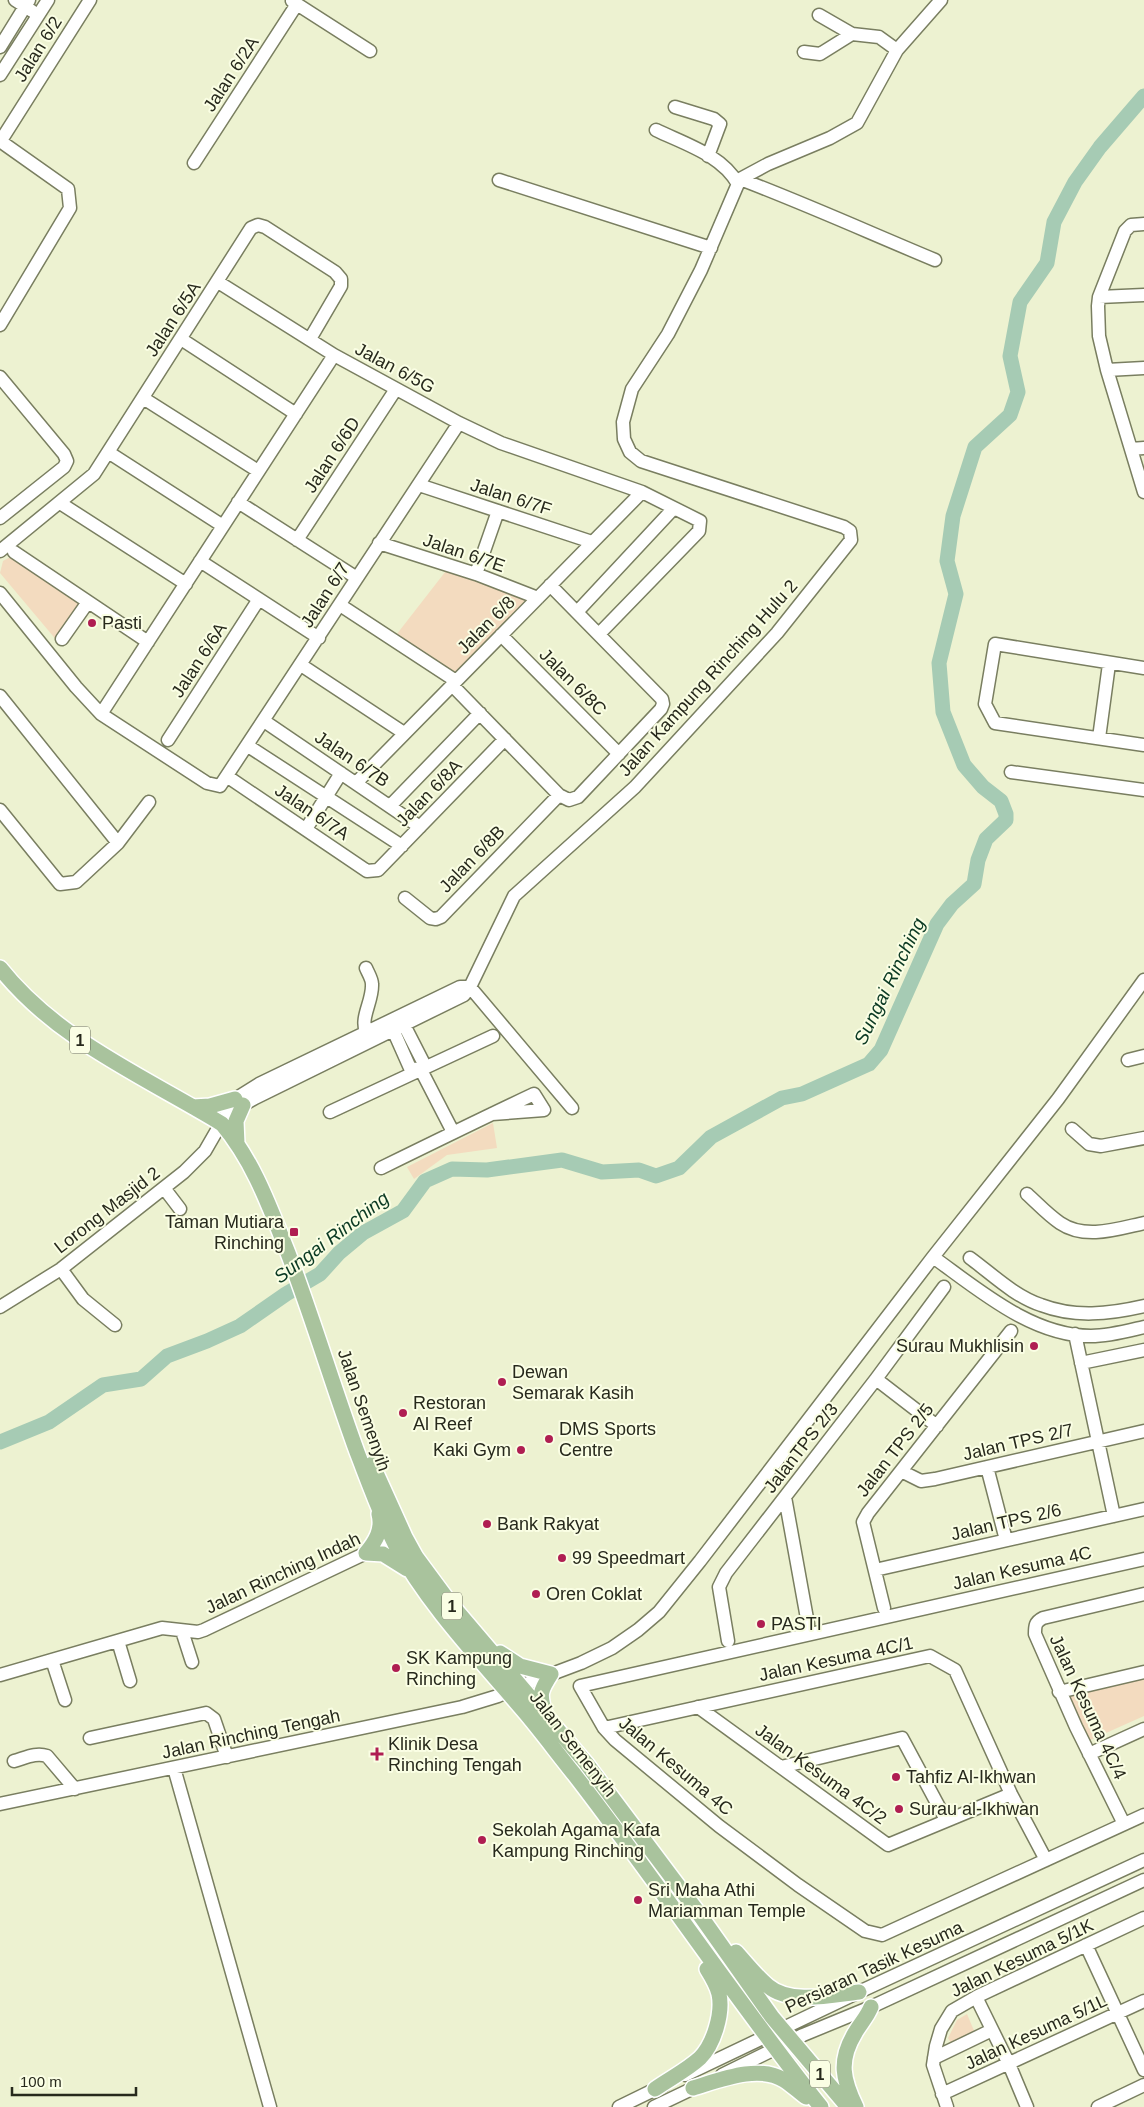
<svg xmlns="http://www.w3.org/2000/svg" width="1144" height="2107" font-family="Helvetica,sans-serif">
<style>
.green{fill:#f3dbbf}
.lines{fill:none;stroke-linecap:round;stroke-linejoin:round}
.river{stroke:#a6cbb4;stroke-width:15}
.minor-casing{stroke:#797e60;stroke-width:15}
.major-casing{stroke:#fff;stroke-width:18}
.minor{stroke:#fff;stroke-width:12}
.major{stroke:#a9c39d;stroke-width:15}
.poi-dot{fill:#af1e52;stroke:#fafee4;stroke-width:2}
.labels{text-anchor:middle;stroke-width:4;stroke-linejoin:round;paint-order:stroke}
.shield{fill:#fafee4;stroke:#666958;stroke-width:1}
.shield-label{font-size:16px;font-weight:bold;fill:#27291c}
.street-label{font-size:18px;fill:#27291c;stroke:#fafee4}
.poi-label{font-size:18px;fill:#27291c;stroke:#fafee4;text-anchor:start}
.water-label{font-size:19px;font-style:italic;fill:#0b3a23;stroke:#fafee4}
</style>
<rect width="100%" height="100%" fill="#edf2d1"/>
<path class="green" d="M12,556l73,47 -27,39 -58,-69 3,-12z
M449,567l86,31 -79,82 -63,-41z
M493,1123l4,25 -50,7 -33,24 -7,-12z
M1144,1678v38l-56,25 -19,-46z
M967,2014l8,19 -24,10 -3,-5 9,-18z"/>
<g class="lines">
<path class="river" d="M0,1442l49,-20 54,-37 38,-6 26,-23 40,-15 33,-15 46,-32 34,-20 19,-21 24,-20 40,-22 22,-30 27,-12 35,1 75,-10 40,12 37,-2 17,6 23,-8 32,-31 71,-39 20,-4 67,-30 12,-14 56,-126 15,-20 22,-20 4,-24 8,-21 20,-19v-6l-5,-13 -18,-14 -19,-22 -21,-53 -4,-49 17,-69 -9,-33 6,-45 22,-69 35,-32 8,-23 -8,-36 10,-54 27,-39 7,-41 21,-40 25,-35 44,-51"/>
<defs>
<path id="minor" d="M15,0l17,11
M292,1l78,50
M819,15l33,19 27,3 18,13
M0,47l29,-47
M804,52l16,2 32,-20
M0,75l48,-75
M675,107l39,12 6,5 -12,32
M656,130c29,14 66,25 82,54
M0,141l68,48 2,19 -70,117
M0,142l90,-142
M194,163l103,-159
M740,179c66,25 130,54 195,81
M499,180l212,68
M1144,224l-13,1 -6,6 -26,66 -1,9 1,30 8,34 37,122
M218,282l116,73 125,68 42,20 141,49 58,29 -1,10 -100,103
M1099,297l45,-2
M181,339l115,75
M1107,370l37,-2
M0,377l64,77 3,7 -3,6 -64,51
M143,398l115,73
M1131,449l13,-1
M108,452l115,74
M419,485l173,57
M238,502l119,76
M60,503l126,81
M297,540l99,-151
M379,543l97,31 62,24
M0,551l94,-77 157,-246 7,-3 7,2 70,45 6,7v7l-31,53
M14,552l134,90
M200,561l119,77
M476,574l22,-63
M0,593l76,94 25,27 106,69 13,3 239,-363
M340,605l116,76
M577,612l97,-104
M501,635l118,119
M62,639l26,-37
M301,665l103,68
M1144,668l-149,-24 -10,60 10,19 149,22
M452,685l107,110 10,5 9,-3 83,-88 2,-5 -1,-5 -112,-114
M0,696l118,147
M101,714l233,-359
M264,721l156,106
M1099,738l10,-74
M168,740l91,-141
M248,746l154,100
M1011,772l133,18
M228,777l139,94 11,-1 127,-131
M356,783l286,-291
M390,806l90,-93
M0,810l60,74 16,-2 42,-39 31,-41
M306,829l35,-56
M405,898l25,20 6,1 5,-2 118,-122
M390,1023l20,45 11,2 2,-8 -23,-45
M366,1032c-6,-15 7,-31 6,-48 0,-5 -4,-11 -6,-16
M1128,1060l16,-4
M421,1070l32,62
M330,1112l163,-76
M222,1124l21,-19 12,-7 209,-103 6,-8 44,-91 121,-109 142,-154 74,-93 -1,-9 -6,-4 -203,-66 -11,-9 -6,-13 -1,-17 9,-33 36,-55 33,-64 39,-91 28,-15 62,-26 27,-15 40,-73 44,-50
M1072,1129l17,15 12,2 43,-8
M381,1168c51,-25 102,-50 153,-74l10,16 -52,4
M164,1188l16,21
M1027,1194c11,10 21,21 33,29 25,17 57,6 84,0
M933,1257c46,33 99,79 158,79 18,0 36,-5 53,-9
M970,1258c22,16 44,38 71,47 34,13 68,9 103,1
M61,1269l22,30 32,26
M0,1307l61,-38 123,-97 21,-21 30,-52 24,-15 201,-97h10l102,121
M1075,1334l39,182
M1081,1363l63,-13
M876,1379l61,47
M987,1467l19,73
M901,1471l20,10 14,-2 209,-48
M785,1497l23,127
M1144,1559l-564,127 24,42 11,12 104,86 79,59 67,46 17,4 262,-120
M875,1570l269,-61
M884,1608l-21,-86 5,-9 143,-182
M182,1631l10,31
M118,1641l12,40
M728,1641l-9,-54 7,-14 150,-194 68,-92
M52,1660l13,40
M0,1675l162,-47 36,4 6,-2 162,-77 36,-15
M1059,1692l85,-20
M698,1707l190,138 123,-51
M604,1728l326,-72 25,14 56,124 35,66
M90,1738l116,-25 8,6 13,38
M1089,1754l55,-25
M14,1761c11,-3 22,-9 33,-5l28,33
M781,1767l121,-29 44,82
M174,1768l96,339
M0,1804l462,-97 36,-11 22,-10 61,-23 31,-15 26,-18 21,-18 41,-51 233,-304 125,-158 86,-119
M1124,1824l-48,-97 -41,-93c0,-8 0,-12 8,-16l101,-24
M1086,1945l58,125
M976,1997l33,67 18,43
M934,2058l58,-28
M685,2075l174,-83 285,-132
M722,2075l81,-40 68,-28 273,-127
M942,2094l202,-93
M619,2107l45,-22
M654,2107l48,-23
M947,2107l-14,-42 3,-19 5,-17 11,-18 26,-15 166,-78
M1098,2107l46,-22"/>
<path id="major" d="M0,968c57,72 145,109 222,156 32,38 48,84 66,129 25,66 45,133 69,199 12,31 23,62 38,92 33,61 83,113 128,166 18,21 34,43 51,64 85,110 161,225 247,333
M193,1107l17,-1 25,-7
M237,1144l-1,-23 7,-16
M372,1464l33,73 11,20 34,46 136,160 111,148 75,106 76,90
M366,1553c10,-12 17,-24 13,-39
M366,1553l17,1 24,15
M500,1653l20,13 31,8c-11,17 -12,20 -6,39
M736,1952c10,11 20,24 32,34 22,19 64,9 91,6
M693,2088c27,-8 65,-24 91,-8 8,5 15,12 22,17
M655,2089c14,-10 32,-19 45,-31 14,-14 23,-45 19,-64 -2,-9 -7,-17 -12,-25
M856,2107c-13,-27 -18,-46 -1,-74 5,-9 12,-16 16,-26"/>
</defs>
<use href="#minor" class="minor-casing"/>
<use href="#major" class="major-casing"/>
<use href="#minor" class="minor"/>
<use href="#major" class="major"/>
</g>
<g class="poi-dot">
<circle cx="92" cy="623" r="5"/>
<rect x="289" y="1227" width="10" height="10" rx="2.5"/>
<circle cx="1034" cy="1346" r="5"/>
<circle cx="502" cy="1382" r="5"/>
<circle cx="403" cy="1413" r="5"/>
<circle cx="549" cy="1439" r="5"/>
<circle cx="521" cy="1450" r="5"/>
<circle cx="487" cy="1524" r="5"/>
<circle cx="562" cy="1558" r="5"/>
<circle cx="536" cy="1594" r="5"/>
<circle cx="761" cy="1624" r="5"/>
<circle cx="396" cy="1668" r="5"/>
<path d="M374.5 1746.5h5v5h5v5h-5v5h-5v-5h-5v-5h5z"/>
<circle cx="896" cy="1777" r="5"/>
<circle cx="899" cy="1809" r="5"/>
<circle cx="482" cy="1840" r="5"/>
<circle cx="638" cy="1900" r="5"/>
</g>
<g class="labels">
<g class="shield">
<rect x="70" y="1026.5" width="20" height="27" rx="4"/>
<rect x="442" y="1592.5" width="20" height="27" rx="4"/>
<rect x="810" y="2060.5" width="20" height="27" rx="4"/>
</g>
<g class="shield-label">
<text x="80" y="1046">1</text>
<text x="452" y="1612">1</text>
<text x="820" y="2080">1</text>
</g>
<g class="street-label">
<text transform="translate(38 49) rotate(-58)" y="6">Jalan 6/2</text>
<text transform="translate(231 74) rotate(-57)" y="6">Jalan 6/2A</text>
<text transform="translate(173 319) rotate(-57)" y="6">Jalan 6/5A</text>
<text transform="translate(395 368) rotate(28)" y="6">Jalan 6/5G</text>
<text transform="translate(332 455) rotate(-57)" y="6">Jalan 6/6D</text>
<text transform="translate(511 497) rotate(18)" y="6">Jalan 6/7F</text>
<text transform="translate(464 553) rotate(19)" y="6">Jalan 6/7E</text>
<text transform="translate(325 595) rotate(-57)" y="6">Jalan 6/7</text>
<text transform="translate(486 625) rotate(-45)" y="6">Jalan 6/8</text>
<text transform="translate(199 660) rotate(-57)" y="6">Jalan 6/6A</text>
<text transform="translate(708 678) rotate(-48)" y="6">Jalan Kampung Rinching Hulu 2</text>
<text transform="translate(573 682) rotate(45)" y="6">Jalan 6/8C</text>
<text transform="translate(352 759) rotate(34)" y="6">Jalan 6/7B</text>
<text transform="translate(429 793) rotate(-46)" y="6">Jalan 6/8A</text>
<text transform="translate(312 812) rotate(34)" y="6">Jalan 6/7A</text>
<text transform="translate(472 859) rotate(-46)" y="6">Jalan 6/8B</text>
<text transform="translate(107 1210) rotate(-38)" y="6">Lorong Masjid 2</text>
<text transform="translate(364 1410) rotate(71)" y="6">Jalan Semenyih</text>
<text transform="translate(1018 1442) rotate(-13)" y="6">Jalan TPS 2/7</text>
<text transform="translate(801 1448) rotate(-52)" y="6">JalanTPS 2/3</text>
<text transform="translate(895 1450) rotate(-52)" y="6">Jalan TPS 2/5</text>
<text transform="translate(1006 1522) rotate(-13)" y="6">Jalan TPS 2/6</text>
<text transform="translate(1022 1568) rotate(-13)" y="6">Jalan Kesuma 4C</text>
<text transform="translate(283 1573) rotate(-25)" y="6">Jalan Rinching Indah</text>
<text transform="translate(836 1659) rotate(-12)" y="6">Jalan Kesuma 4C/1</text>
<text transform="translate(1088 1707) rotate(65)" y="6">Jalan Kesuma 4C/4</text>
<text transform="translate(251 1734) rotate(-12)" y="6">Jalan Rinching Tengah</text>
<text transform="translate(573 1744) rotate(52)" y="6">Jalan Semenyih</text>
<text transform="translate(676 1766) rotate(40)" y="6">Jalan Kesuma 4C</text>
<text transform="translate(821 1774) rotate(36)" y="6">Jalan Kesuma 4C/2</text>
<text transform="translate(1022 1958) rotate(-26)" y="6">Jalan Kesuma 5/1K</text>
<text transform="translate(874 1967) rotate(-25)" y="6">Persiaran Tasik Kesuma</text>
<text transform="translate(1036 2032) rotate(-25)" y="6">Jalan Kesuma 5/1L</text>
</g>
<g class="poi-label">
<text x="102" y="629">Pasti</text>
<text x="284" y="1228" text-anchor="end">Taman Mutiara<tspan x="284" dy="21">Rinching</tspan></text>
<text x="1024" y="1352" text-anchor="end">Surau Mukhlisin</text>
<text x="512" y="1378">Dewan<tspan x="512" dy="21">Semarak Kasih</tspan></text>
<text x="413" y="1409">Restoran<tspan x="413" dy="21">Al Reef</tspan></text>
<text x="559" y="1435">DMS Sports<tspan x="559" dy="21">Centre</tspan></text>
<text x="511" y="1456" text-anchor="end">Kaki Gym</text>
<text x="497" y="1530">Bank Rakyat</text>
<text x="572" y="1564">99 Speedmart</text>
<text x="546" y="1600">Oren Coklat</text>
<text x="771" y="1630">PASTI</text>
<text x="406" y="1664">SK Kampung<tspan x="406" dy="21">Rinching</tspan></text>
<text x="388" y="1750">Klinik Desa<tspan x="388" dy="21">Rinching Tengah</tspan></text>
<text x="906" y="1783">Tahfiz Al-Ikhwan</text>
<text x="909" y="1815">Surau al-Ikhwan</text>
<text x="492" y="1836">Sekolah Agama Kafa<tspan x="492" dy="21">Kampung Rinching</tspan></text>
<text x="648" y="1896">Sri Maha Athi<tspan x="648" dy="21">Mariamman Temple</tspan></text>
</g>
<g class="water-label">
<text transform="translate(889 981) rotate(-64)" y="7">Sungai Rinching</text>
<text transform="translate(331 1237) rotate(-37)" y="7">Sungai Rinching</text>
</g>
</g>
<path d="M12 2087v8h124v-8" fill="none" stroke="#27291c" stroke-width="2.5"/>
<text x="20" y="2087" font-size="15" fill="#27291c" stroke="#fafee4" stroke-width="4" paint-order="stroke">100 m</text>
</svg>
